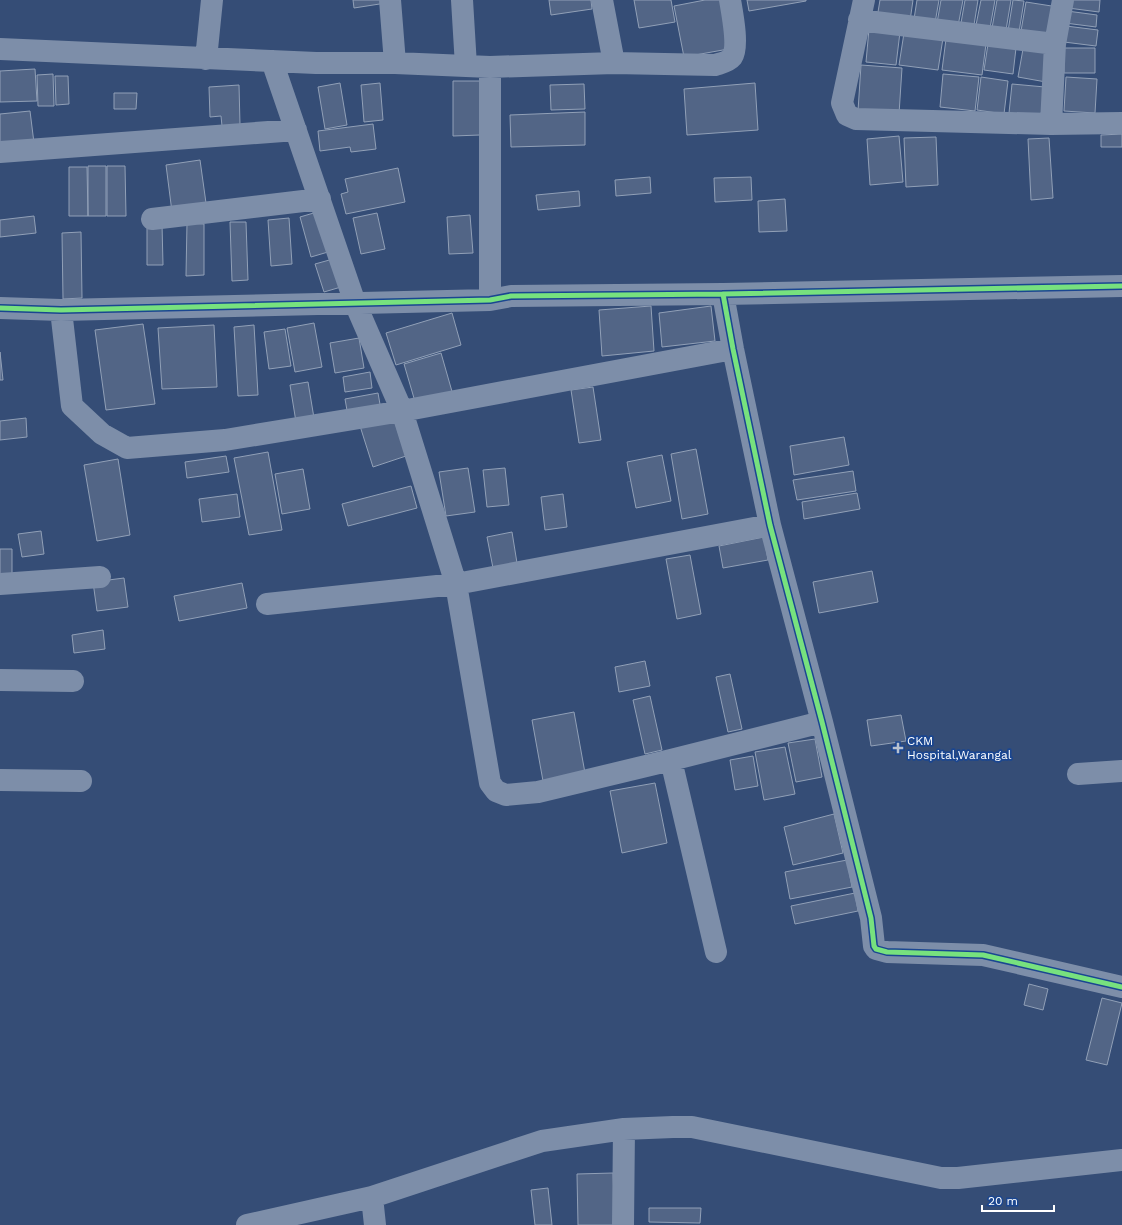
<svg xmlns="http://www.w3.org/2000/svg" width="1122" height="1225" font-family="'Work Sans',sans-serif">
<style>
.building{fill:#526586;stroke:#91a0b7}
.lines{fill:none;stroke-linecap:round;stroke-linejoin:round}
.minor{stroke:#7d8ea9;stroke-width:22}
.cycleway-casing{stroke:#1a4691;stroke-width:8}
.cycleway{stroke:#77e17e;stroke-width:5}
.poi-dot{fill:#b8c1cf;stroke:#1a4691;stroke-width:1.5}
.labels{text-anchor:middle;stroke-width:3.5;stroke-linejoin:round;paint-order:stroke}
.poi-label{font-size:12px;fill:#fff;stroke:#1a4691;text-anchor:start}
</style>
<rect width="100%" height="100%" fill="#354d76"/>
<path class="building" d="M353,0h32l1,3 -32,5z
M549,0h42l1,9 -41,6z
M634,0h37l4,22 -36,6z
M705,0h20l9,48 -50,9 -10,-51z
M747,0h59v1l-57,10z
M880,0h33l-3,21 -33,-3z
M917,0h22l-4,23 -21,-4z
M941,0h22l-5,26 -21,-3z
M965,0h13l-4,25 -13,-2z
M981,0h14l-5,28 -14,-3z
M997,0h14l-5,30 -14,-2z
M1013,0l11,1 -5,31 -11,-1z
M1069,0h31l-1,12 -31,-4z
M1026,2l32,5 -5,29 -32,-5z
M1067,11l30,4 -1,12 -31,-4z
M1066,26l32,4 -2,16 -32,-4z
M869,29l31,3 -4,33 -30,-3z
M904,33l39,5 -5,32 -39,-5z
M946,39l40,5 -4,31 -40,-5z
M988,44l28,4 -3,26 -29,-4z
M1064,48h31v25h-31z
M1023,49l28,4 -5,29 -28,-5z
M861,65l41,3 -3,46 -41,-3z
M35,69l2,32 -37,1v-31z
M53,74l1,32h-16l-1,-31z
M943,74l36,3 -4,34 -35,-4z
M55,76h13l1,28 -13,1z
M981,77l27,4 -4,33 -27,-4z
M1066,77l31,2 -2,34 -31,-2z
M453,81h27v54l-27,1z
M340,83l7,42 -22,4 -7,-42z
M380,83l3,37 -19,2 -3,-37z
M755,83l3,47 -71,5 -3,-46z
M584,84l1,25 -34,1 -1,-25z
M1012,84l33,3 -3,29 -33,-3z
M239,85l1,40 -18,1 -1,-10 -11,1 -1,-30z
M114,93h23l-1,16h-22z
M30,111l4,32 -34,4v-33z
M585,112v33l-74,2 -1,-32z
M373,124l3,25 -25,3 -1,-5 -30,4 -2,-20z
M1122,134v13h-21v-12z
M899,136l4,46 -33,3 -3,-46z
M936,137l2,48 -32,2 -2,-49z
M1049,138l4,60 -22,2 -3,-61z
M200,160l6,43 -34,9 -6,-47z
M88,166h18v50h-18z
M107,166h18l1,50h-19z
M69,167h18l1,49h-19z
M398,168l7,34 -59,12 -5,-20 7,-2 -3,-13z
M650,177l1,16 -35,3 -1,-16z
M751,177l1,23 -37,2 -1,-24z
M579,191l1,15 -42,4 -2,-15z
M785,199l2,32 -28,1 -1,-31z
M317,212l11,40 -17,5 -11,-40z
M377,213l8,36 -24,5 -8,-36z
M470,215l3,38 -24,1 -2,-37z
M34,216l2,17 -36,4v-17z
M289,218l3,46 -21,2 -3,-46z
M230,222h16l2,58 -16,1z
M187,223l17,1v51l-18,1z
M147,224h15l1,41h-16z
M81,232l1,66 -19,1 -1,-66z
M333,259l8,28 -17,5 -9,-28z
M651,306l3,45 -52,5 -3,-46z
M711,306l4,35 -53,6 -3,-34z
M452,313l9,32 -65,20 -10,-32z
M314,323l8,44 -27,5 -8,-44z
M143,324l12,80 -49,6 -11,-80z
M214,325l3,62 -55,2 -4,-61z
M254,325l4,70 -20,1 -4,-69z
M285,329l6,37 -22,3 -5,-37z
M359,338l5,30 -29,5 -5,-30z
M0,352l3,28h-3z
M441,353l12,42 -37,10 -12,-41z
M370,372l2,16 -27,4 -2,-15z
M308,382l6,36 -18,4 -6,-37z
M593,387l8,53 -22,3 -8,-53z
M378,393l3,17 -33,6 -3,-17z
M393,416l13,40 -33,11 -13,-41z
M26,418l1,19 -27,3v-19z
M844,437l5,28 -55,10 -4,-29z
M696,449l12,65 -26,5 -11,-65z
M268,452l14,78 -33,5 -15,-77z
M662,455l9,46 -35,7 -9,-46z
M226,456l3,16 -42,6 -2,-16z
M118,459l12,76 -33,6 -13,-76z
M468,468l7,44 -29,4 -7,-44z
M505,468l4,37 -22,2 -4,-37z
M303,469l7,40 -28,5 -7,-40z
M853,471l3,20 -59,9 -4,-20z
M411,486l6,22 -69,18 -6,-22z
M857,493l3,16 -56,10 -2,-17z
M237,494l3,23 -38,5 -3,-23z
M563,494l4,33 -22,3 -4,-33z
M41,531l3,23 -22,3 -4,-23z
M512,532l5,31 -24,5 -6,-31z
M764,537l4,23 -45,8 -4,-22z
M0,549h12v29l-12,1z
M690,555l11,59 -24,5 -11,-60z
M872,571l6,31 -59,11 -6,-31z
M124,578l4,29 -31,4 -4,-29z
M242,583l5,25 -68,13 -5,-25z
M103,630l2,19 -31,4 -2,-18z
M645,661l5,25 -31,6 -4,-25z
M730,674l12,55 -14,3 -12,-55z
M650,696l12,54 -17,4 -12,-54z
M574,712l11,61 -42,8 -11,-61z
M901,715l5,26 -35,5 -4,-26z
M815,739l7,38 -26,5 -8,-39z
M785,747l10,47 -31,6 -9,-48z
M753,756l5,30 -23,4 -5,-30z
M655,783l12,60 -45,10 -12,-62z
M834,814l9,39 -50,12 -9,-38z
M847,860l5,27 -62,12 -5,-27z
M855,893l3,18 -63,13 -4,-18z
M1029,984l19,5 -5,21 -19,-5z
M1102,998l20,5 -15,62 -21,-5z
M613,1173l2,52h-37l-1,-51z
M548,1188l4,37h-17l-4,-35z
M649,1208h52l-1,15 -51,-1z"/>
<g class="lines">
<path class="minor" d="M390,0l5,63
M462,0l4,66
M602,0l12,63
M864,0l-22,103 5,12 9,4 195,5 71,-1
M859,20l196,24
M0,49l316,14h79l95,4 124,-4 101,2c6,-2 13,-3 17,-8 7,-10 0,-45 -2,-57
M206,59l6,-59
M272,61l83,242 47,108 54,173 314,-59
M1051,124l4,-80 8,-44
M0,152l296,-22
M152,219l168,-20
M723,294l10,55 37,176 52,197 49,196 3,28 2,3 11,3 96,3 139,32
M490,300v-233
M0,308l61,2 429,-10 21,-4 212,-2 399,-8
M61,310l11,96 30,28 25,14 98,-8 177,-29 331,-62
M0,584l100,-7
M267,604l189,-20 34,199 6,8 10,4 32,-3 133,-32 151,-38
M0,680l73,1
M671,760l45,192
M1078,774l44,-3
M0,780l81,1
M372,1197l3,28
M247,1225l125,-28 170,-56 82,-12 49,-2h19l249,51h17l164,-18
M623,1225l1,-96"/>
<defs>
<path id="cycleway" d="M723,294l10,55 37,176 52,197 49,196 3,28 2,3 11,3 96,3 139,32
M0,308l61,2 429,-10 21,-4 212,-2 399,-8"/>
</defs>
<use href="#cycleway" class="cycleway-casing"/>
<use href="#cycleway" class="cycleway"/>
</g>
<path class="poi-dot" d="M896 742h4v4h4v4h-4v4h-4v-4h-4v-4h4z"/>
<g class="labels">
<g class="poi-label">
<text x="907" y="745">CKM<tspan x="907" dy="14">Hospital,Warangal</tspan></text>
</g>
</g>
<path d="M982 1205v6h72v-6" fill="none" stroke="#ffffff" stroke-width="2"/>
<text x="988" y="1205" font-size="12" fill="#ffffff" stroke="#1a4691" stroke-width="3" paint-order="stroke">20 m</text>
</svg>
